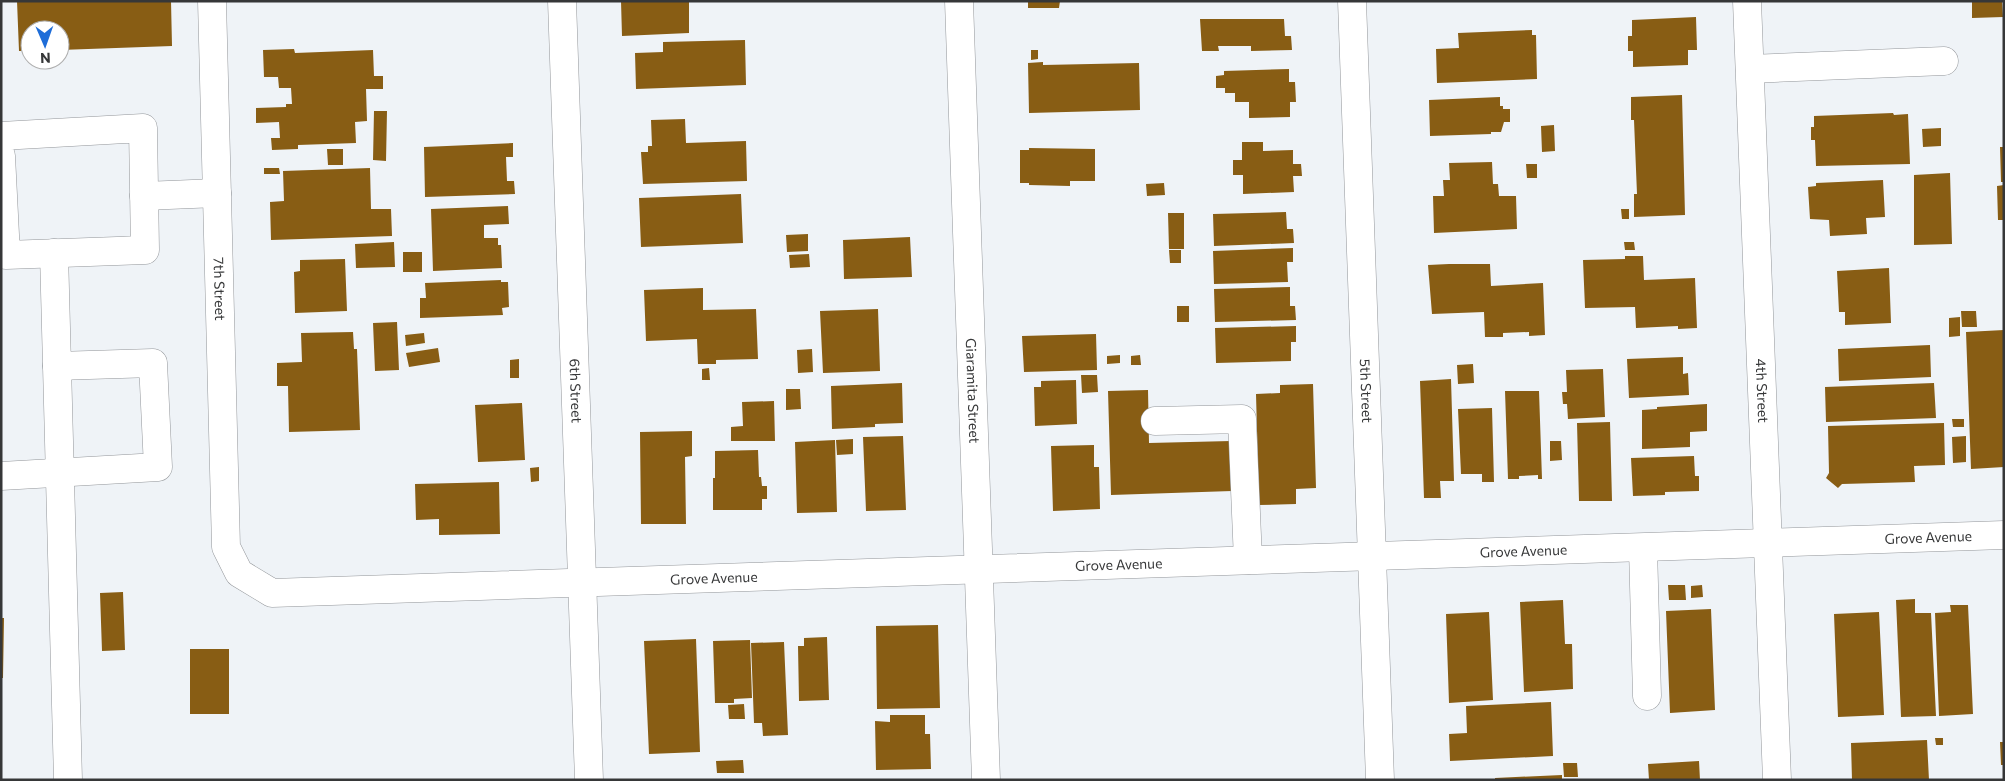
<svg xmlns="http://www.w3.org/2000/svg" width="2005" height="781" font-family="Commissioner,sans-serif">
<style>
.building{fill:#885d14}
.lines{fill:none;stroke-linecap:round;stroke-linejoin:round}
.minor-casing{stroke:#93969a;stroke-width:29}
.minor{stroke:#fff;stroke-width:28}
.labels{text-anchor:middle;stroke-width:5;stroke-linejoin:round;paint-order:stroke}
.street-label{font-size:14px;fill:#363738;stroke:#fff}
</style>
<rect width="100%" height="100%" fill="#eff3f7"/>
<path class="building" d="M17,1h154l1,45 -112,4v-20h-30v21h-11z
M621,1h68v32l-67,3z
M1028,1h32l-1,7h-31z
M1972,1h30l1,16 -31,1z
M1696,17l1,33h-9v15l-55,2v-16h-5v-15h4v-16z
M1200,19h84l1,17h6l1,14 -41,1v-5h-33l1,5h-17z
M1532,30v5h4l1,44 -100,4 -1,-34 23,-1 -1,-15z
M745,40l1,45 -110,4 -1,-36 28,-1v-10z
M294,49l1,4 78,-3 1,26h9v13h-17l1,32 -12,1 1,21 -58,2v4l-26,1 -1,-12h9l-1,-16 -23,1v-15l30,-1v-3h6l-1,-16h-12l-1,-11h-14l-1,-27z
M1031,50h7v9l-7,1z
M1043,62v3l96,-2 1,47 -111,3 -1,-50z
M1289,69v13h6l1,20h-6v15l-41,1v-16h-14v-9h-10v-5h-9v-12l8,-1v-4z
M1682,95l3,120 -51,2v-23h3l-3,-74h-3v-23z
M1500,97v9h3v3h7v13h-6l-3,10h-10v2l-61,2 -1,-36z
M374,111h13l-1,50 -13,-1z
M1893,113l1,2 14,-1 2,50 -94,2 -1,-26h-4v-13h3v-11z
M685,119l1,24 60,-2 1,40 -104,3 -2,-32h7v-6h4l-1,-26z
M1554,125l1,26 -13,1 -1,-26z
M1941,128v18l-18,1 -1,-18z
M1242,142h21v9l30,-1v14h8l1,12h-9l1,16 -51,2v-19h-10v-15h9z
M513,143v14h-7l1,24h7l1,13 -90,3 -1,-50z
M2000,147h4v35h-3z
M1029,148l66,1v32h-25v5l-41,-1v-2h-9v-33h9z
M327,149h16v16h-15z
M1492,162l1,22h5l1,12h17l1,33 -83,4 -1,-37h11l-1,-16h7l-1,-17z
M1526,164h11v14h-10z
M264,168h15l1,6h-16z
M370,168l1,41h20l1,27 -121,4 -1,-38 14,-1 -1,-30z
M1950,173l2,71 -38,1v-70z
M1883,180l2,37 -19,1 1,16 -37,2 -1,-16 -19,-1 -2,-32 8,-1v-3z
M1164,183l1,12 -18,1 -1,-12z
M2004,185v35h-6l-1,-34z
M741,194l2,49 -102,4 -2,-49z
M508,206l1,18 -25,1v13h14v7h3l1,23 -69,3 -2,-62z
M1621,209h8v10h-7z
M1286,212l1,17h6l1,14 -80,3 -1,-32z
M1168,213h16v36h-15z
M808,234v17l-21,1 -1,-17z
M910,237l2,40 -68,2 -1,-39z
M394,242l1,25 -39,1 -1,-24z
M1624,242h10l1,8h-10z
M1293,248v14h-6l1,20 -74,2 -1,-33z
M1169,250h12v13h-11z
M403,252h19v20h-19z
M809,254l1,13 -20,1 -1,-13z
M1625,256h18l1,24 51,-2 2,50 -19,1v-3l-42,2 -1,-21 -50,1 -2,-48 42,-1z
M345,259l2,52 -52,2 -1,-41 6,-1v-11z
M1449,264h41l1,22 52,-3 2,52 -16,1v-4l-26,1v4h-18l-1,-25 -52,2 -4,-49z
M1889,268l2,55 -46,2v-13h-6l-2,-41z
M501,280v2h7l1,25 -7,1 1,7 -83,3v-20h6l-1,-15z
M1290,287v19h5l1,14 -81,2 -1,-33z
M703,288v22l53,-1 2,50 -42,1v4h-18l-1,-25 -51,2 -2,-51z
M1177,306h12v16h-12z
M878,309l2,62 -57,2 -3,-62z
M1961,311h15l1,16h-15z
M1960,317v19l-11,1v-19z
M397,322l2,48 -24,1 -2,-48z
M1296,326v16h-5v19l-75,2 -1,-35z
M2004,330v137l-33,2 -5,-137z
M353,332l1,17h3l3,81 -71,2 -1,-46h-11v-23l25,-1 -1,-29z
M424,333l1,10 -19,3 -1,-11z
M1096,334l1,36 -73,2 -2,-36z
M1930,345l1,32 -92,4 -1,-32z
M438,348l2,14 -31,5 -3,-14z
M812,349l1,23 -15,1 -1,-23z
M1120,355v8l-13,1v-8z
M1140,355l1,10h-10v-9z
M1683,357v17l5,-1 1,22 -60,3 -2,-39z
M519,359v19h-9v-18z
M1473,364l1,19 -16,1 -1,-19z
M709,368l1,12h-8v-11z
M1603,369l2,48 -37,2 -1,-15h-4l-1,-12h5l-1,-22z
M1081,375h16l1,17 -16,1z
M1451,379l3,102h-14l1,17h-17l-4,-117z
M1076,380l1,44 -42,2 -1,-39h7v-6z
M902,383l1,40 -28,1v3l-43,2 -1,-43z
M1934,383l2,35 -110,4 -1,-35z
M1313,384l3,104 -20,1v15l-37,1 -3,-111 24,-1v-8z
M786,389h14l1,20 -15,1z
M1148,390l1,53 82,-2 1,50 -121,4 -3,-104z
M1505,391h34l3,88h-4v-4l-19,1v3h-11z
M774,401l1,40h-44v-14l12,-1 -1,-24z
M522,403l3,57 -47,2 -3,-57z
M1707,404v27l-17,1v15l-48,2v-39l15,-1v-2z
M1492,408l2,74h-12v-8h-21l-3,-65z
M1952,419h12v8h-11z
M1610,422l2,79h-33l-2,-78z
M1944,423l1,42 -31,1 1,16 -73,2 -4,4 -12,-10 3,-5 -1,-47z
M692,431v25l-7,1 1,67h-45l-1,-92z
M903,436l3,74 -40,1 -3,-74z
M1966,436v26l-13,1 -1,-26z
M853,439v15l-16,1 -1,-15z
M835,440l2,72 -40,1 -2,-71z
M1550,441h11l1,19 -12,1z
M1094,445v22h5l1,42 -47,2 -2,-65z
M758,450l1,27h2l1,9h5v13h-5v11h-49v-32h2v-27z
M1694,456l1,20h4v15l-34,1v3l-32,1 -2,-38z
M539,467v14l-8,1 -1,-14z
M499,482l1,52 -61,1v-16l-23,1 -1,-36z
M1668,585h17l1,15h-17z
M1702,585l1,12 -12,1v-12z
M123,592l2,58 -23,1 -2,-58z
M1915,599v14h16l5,103 -35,1 -5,-117z
M1563,600l2,44h7l1,45 -49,3 -4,-90z
M1950,605h18l5,109 -34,2 -4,-103 16,-1z
M1711,609l4,101 -45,3 -4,-102z
M1489,612l4,88 -44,3 -3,-89z
M1879,612l5,103 -46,2 -4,-103z
M1,618h3l-1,60h-2z
M938,625l2,83 -63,1 -1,-83z
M827,637l2,63 -30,1 -1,-55h6v-8z
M696,639l4,113 -51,2 -5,-113z
M750,640l2,58 -18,1v4h-19l-2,-62z
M784,642l4,93 -25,1 -1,-13h-8l-3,-80z
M190,649h39v65h-39z
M1551,702l2,54 -103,5 -1,-27 18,-1 -1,-27z
M744,704l1,15h-16l-1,-14z
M890,715h35v19h5l1,35 -55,1 -1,-49 15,1z
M1935,738h8v7h-7z
M1927,740l2,40h-77l-1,-37z
M2000,742h4v23h-3z
M743,760l1,13h-27l-1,-12z
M1699,761l1,19h-51l-1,-16z
M1563,763h14l1,14h-14z
M1562,775v5h-67v-2z"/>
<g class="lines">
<defs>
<g id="minor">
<path id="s1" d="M212,1l14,546 13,26 33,20 1732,-58"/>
<path id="s2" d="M562,1l27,779"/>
<path id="s3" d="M959,1l27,779"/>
<path id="s4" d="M1352,1l28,779"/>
<path id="s5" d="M1747,1l30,779"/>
<path d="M1750,69l194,-8"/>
<path d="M1,136l142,-8 2,122 -139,5 -5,-99"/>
<path d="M144,196l73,-3"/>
<path d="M54,253l14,527"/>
<path d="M1155,421l87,-2 6,141"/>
<path d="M1,476l157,-9 -5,-104 -96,3"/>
<path d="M1643,548l4,148"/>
</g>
</defs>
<use href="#minor" class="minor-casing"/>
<use href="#minor" class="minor"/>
</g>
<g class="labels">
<g class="street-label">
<text dy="5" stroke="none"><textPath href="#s1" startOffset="288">7th Street</textPath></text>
<text dy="5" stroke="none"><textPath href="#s3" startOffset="390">Giaramita Street</textPath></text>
<text dy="5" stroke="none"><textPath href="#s4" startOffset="390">5th Street</textPath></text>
<text dy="5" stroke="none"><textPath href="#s5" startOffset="390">4th Street</textPath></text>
<text dy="5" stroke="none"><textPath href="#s2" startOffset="390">6th Street</textPath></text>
<text dy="5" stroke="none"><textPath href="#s1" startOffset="2271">Grove Avenue</textPath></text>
<text dy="5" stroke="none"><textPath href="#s1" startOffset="1866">Grove Avenue</textPath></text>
<text dy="5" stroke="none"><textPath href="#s1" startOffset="1461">Grove Avenue</textPath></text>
<text dy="5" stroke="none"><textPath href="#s1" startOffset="1056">Grove Avenue</textPath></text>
</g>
</g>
<rect width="2005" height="781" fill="none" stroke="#363738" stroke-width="5"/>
<g transform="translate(45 45) rotate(178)"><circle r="24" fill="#ffffff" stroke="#afafaf"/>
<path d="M0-4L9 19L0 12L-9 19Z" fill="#1e6dd8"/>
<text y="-8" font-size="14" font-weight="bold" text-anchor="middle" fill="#363738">N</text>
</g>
</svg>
